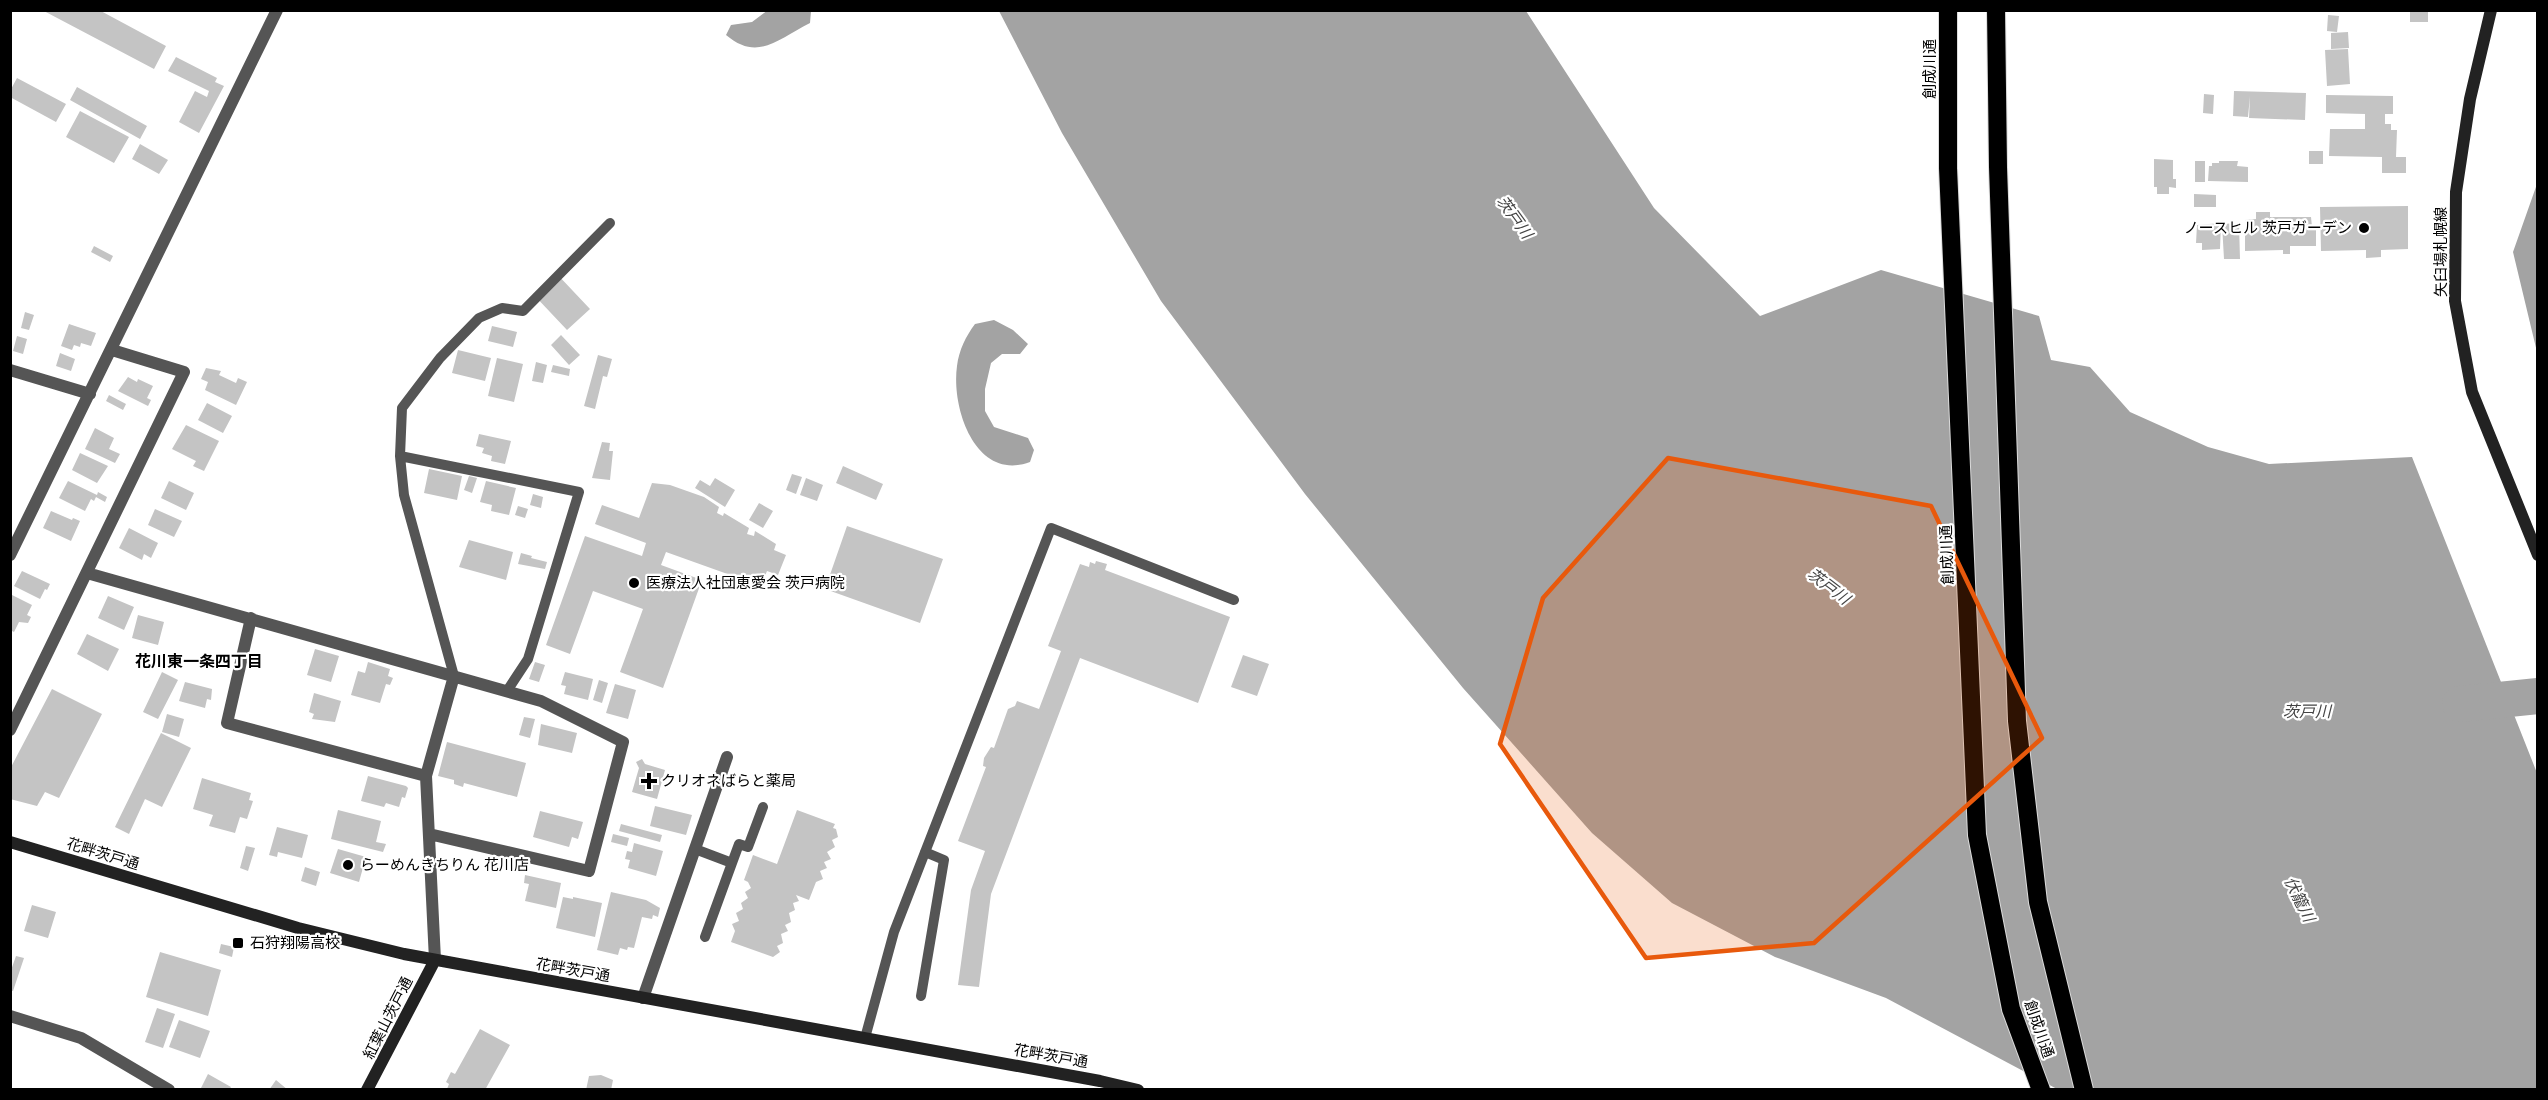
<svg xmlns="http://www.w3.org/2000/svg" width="2548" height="1100" font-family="Quicksand,'Noto Sans JP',sans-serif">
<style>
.water{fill:#a3a3a3}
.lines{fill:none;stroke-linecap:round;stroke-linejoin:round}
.river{stroke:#a3a3a3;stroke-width:36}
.building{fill:#c4c4c4}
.highway-casing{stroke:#dbdbdb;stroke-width:20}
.lane{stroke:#555;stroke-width:10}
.street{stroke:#555;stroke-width:12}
.secondary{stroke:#222;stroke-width:12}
.highway{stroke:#000;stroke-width:18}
.marked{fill:#e8590c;fill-opacity:0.2;stroke:#e8590c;stroke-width:4.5;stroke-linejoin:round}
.poi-dot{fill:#000;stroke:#fff;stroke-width:2}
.labels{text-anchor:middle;stroke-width:4.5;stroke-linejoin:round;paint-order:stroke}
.street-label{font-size:15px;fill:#000;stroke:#fff}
.poi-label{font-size:15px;fill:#000;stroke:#fff;text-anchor:start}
.water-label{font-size:16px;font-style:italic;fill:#444;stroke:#fff}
.neighbourhood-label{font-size:16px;font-weight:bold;fill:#000;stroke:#fff}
</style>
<rect width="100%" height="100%" fill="#fff"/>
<path class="water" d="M768,10l43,1 -1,12c-32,16 -52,39 -84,12l5,-10 21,-3z
M999,11h527l128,197 106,108 121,-46 158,46 12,44 39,7 40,45 78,35 61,17 143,-7 125,316v316h-480l-171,-91 -111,-41 -103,-54 -80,-70 -129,-145 -158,-194 -144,-193 -99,-168z
M2537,184v168l-24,-100z
M994,320l19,10 15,14 -8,10h-18l-11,9 -6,26v22l9,16 34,11 6,12 -4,12c-54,20 -79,-53 -73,-96 2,-16 9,-30 18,-42z"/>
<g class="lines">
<path class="river" d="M2460,704l78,-8"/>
</g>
<path class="building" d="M42,10h57l67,36 -12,23z
M2410,10h18v12h-18z
M2328,15l11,1 -2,16 -10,-1z
M2348,32l1,16 -18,1v-16z
M2348,49l2,35 -23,2 -2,-36z
M176,57l41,21 -2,4 9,4 -25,47 -20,-11 16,-31 12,6 2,-6 -41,-20z
M17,78l49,26 -10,18 -46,-25v-6z
M77,87l70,39 -7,13 -70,-39z
M2234,91l72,2 -1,27 -56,-2 1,-22 -2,21 -15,-1z
M2204,94l10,1 -1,19 -10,-1z
M2326,95l67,1v18h-8v10h6v6h6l-1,27h10v16h-24v-16l-53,-1 1,-27h35v-15l-39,-1z
M80,111l49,26 -15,26 -48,-26z
M140,144l28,16 -9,14 -27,-15z
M2309,151h14v13h-14z
M2154,159l19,1v19h3v9l-7,-1v7h-12v-7h-3z
M2195,161h10v21h-10z
M2219,161h19l-1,5 11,1v15l-40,-1 1,-15h3v-3h7z
M2194,194l22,1v12h-22z
M2408,206v43l-27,1v7l-15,1v-8l-45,1 -1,-44z
M2256,212h14v5h41l1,10h4v19h-26v8h-7v-4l-38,1v-31l11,-1z
M2221,223l-1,26 -18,1v-7h-6l1,-18z
M2239,223l1,36h-16l-2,-35z
M94,246l19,10 -3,6 -19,-10z
M556,273l34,36 -23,21 -34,-36z
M25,312l9,3 -5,15 -8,-2z
M69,324l27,9 -5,13 -10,-3 -1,4 -6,-2 -2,5 -11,-4z
M492,326l25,6 -4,15 -25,-6z
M561,335l19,20 -11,10 -18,-20z
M17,336l10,3 -4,15 -10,-3z
M458,350l33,8 -6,23 -33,-8z
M60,353l15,6 -4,12 -15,-5z
M598,355l14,4 -5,18 -4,-1 -8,33 -11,-3z
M497,358l26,6 -9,38 -26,-6z
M536,362l11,3 -4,18 -11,-2z
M553,365l17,4 -1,7 -18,-4z
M206,368l15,3 -2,4 17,8 2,-5 9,4 -11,23 -31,-15 3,-8 -7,-3z
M128,377l9,5 1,-3 15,7 -6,12 4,2 -3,6 -30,-15z
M109,395l17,9 -3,6 -17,-9z
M207,403l25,13 -9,17 -25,-13z
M186,425l33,16 -15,30 -11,-5 3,-5 -24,-12z
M95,428l19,10 -5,11 11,5 -5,9 -30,-14z
M479,434l32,7 -6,23 -14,-3 1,-5 -10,-3 2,-5 -8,-2z
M602,442l8,1 -1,8h4l-3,29 -18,-2z
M80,453l28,13 -11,17 -25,-13z
M843,466l40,18 -7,16 -40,-17z
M429,469l33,7 -5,24 -33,-7z
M792,474l10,3 -6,17 -10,-4z
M469,476l8,2 -5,15 -8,-3z
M715,478l20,12 -10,17 -30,-19 5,-8 10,6z
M806,478l17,7 -6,16 -17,-6z
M68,481l29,14 1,-3 9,5 -2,5 -9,-5 -2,4 -3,-2 -6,12 -26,-13z
M169,481l25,12 -8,17 -25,-12z
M486,481l30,7 -7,27 -18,-4 1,-6 -12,-3z
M652,483l18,2 34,12 15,10 -2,6 6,3 1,-3 25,15 -2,6 7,2 1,-5 21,13 -2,6 12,5 -8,20 -11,-4 -6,15 -95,-34 -5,13 41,15 -39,108 -43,-16 23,-63 -50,-18 -23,63 -24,-9 39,-109 57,20 4,-13 -51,-19 7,-19 37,13z
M533,494l10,3 -2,11 -11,-3z
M759,503l14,8 -10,17 -14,-8z
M518,506l10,3 -3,9 -10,-3z
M155,509l27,12 -8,16 -26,-12z
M51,511l21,9 1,-2 7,3 -9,20 -28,-13z
M847,526l96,33 -23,64 -95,-34z
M129,528l29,15 -7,15 -7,-4 -2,6 -23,-12z
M469,540l44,12 -7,28 -47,-13z
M521,553l11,3 -1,2 16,4 -2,7 -27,-5z
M1096,561l11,3 -2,6 125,47 -32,86 -118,-45 -89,236 -12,93 -21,-2 13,-95 14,-39 -27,-10 28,-74 -3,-1 1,-8 7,-11 3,1 14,-39 7,-3 2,-5 22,8 22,-58 -13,-5 32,-82 9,3 1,-5 5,2z
M22,571l28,13 -3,6 -2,-1 -5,10 -26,-13z
M10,594l22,11 -5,10 4,2 -3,6 -9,-1 -5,10 -4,-2z
M108,596l26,11 -10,23 -26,-12z
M138,615l26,7 -6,23 -26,-7z
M87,634l32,15 -11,22 -31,-17z
M315,649l24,7 -8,26 -24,-7z
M1243,655l26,9 -12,32 -26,-9z
M368,662l22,7 -2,7 5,2 -3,7 -4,-1 -6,19 -29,-8 7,-24 7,2z
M535,662l10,3 -6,17 -10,-3z
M162,672l16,8 -20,39 -15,-7z
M565,672l28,7 -5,21 -24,-6 2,-8 -5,-1z
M599,680l9,3 -6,20 -9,-3z
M185,682l27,7 -1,11 -4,-1 -2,9 -26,-7z
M615,684l21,6 -8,29 -22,-6z
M52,689l50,25 -43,84 -14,-6 -8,14 -27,-7v-30z
M314,693l27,8 -6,21 -23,-3 2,-5 -5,-2z
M167,714l17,5 -5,18 -17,-5z
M524,717l11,2 -5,19 -11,-3z
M541,724l36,9 -5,20 -34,-8z
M161,733l30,15 -29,59 -17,-8 -16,35 -14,-7z
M447,742l79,21 -9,34 -53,-14 -1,4 -9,-3v-4l-16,-4z
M642,759l3,5 20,6 -8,29 -25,-7 7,-24 -3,-6z
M368,776l38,10 2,2 -3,10 -3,-1 -3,10 -13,-4 -2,4 -23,-6z
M202,778l49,15 -2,7 4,1 -6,18 -7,-2 -5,16 -26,-7 4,-11 -20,-6z
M655,806l37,9 -6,20 -36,-9z
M338,810l43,11 -5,21 10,2 -3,8 -52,-13z
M797,810l38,14 -2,4 3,1 2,8 -6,3 3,7 -8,5 4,7 -7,3 3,6 -7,3 3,8 -7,3 -7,18 -13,-5 3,6 -6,2 2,7 -6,3 2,9 -6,3 3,6 -7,3 2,9 -6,3 3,6 -7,5 -42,-15 4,-11 -3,-7 7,-3 -3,-8 7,-4 -2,-6 7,-5 -3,-6 6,-4 -3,-6 -4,-2 9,-25 24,9z
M540,811l43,11 -5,17 -6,-2 -3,10 -36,-10z
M621,824l41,11 -2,7 -41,-11z
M277,827l31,8 -6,23 -24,-6 -1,5 -8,-2z
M613,834l16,4 -2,8 -16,-4z
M634,843l29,8 -7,25 -28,-8 2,-8 -5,-1 2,-8 5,1z
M246,846l9,2 -7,23 -8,-3z
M338,849l28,8 -7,25 -29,-9z
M305,867l15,5 -4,14 -15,-5z
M525,875l36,8 -5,25 -31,-7 4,-17 -5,-1z
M611,892l35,8 14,8 -2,9 -5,-2 -1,4 -10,-2 -8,31 -6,-1 -1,3 -7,-2 -2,7 -21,-5z
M563,897l10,2v-2l29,6 -7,34 -39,-9z
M32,905l24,7 -8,26 -24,-7z
M221,944l13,3 -2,10 -13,-4z
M160,952l61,18 -13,46 -62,-19z
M16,956l8,2 -11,33 -3,-1v-17z
M157,1008l18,6 -12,34 -18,-6z
M179,1020l31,11 -10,27 -31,-11z
M480,1029l30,16 -25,45h-37l-1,-1 2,-5 -3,-2 5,-10 4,2z
M208,1074l23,13 -2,3h-29z
M601,1075l12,5 -2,10h-25l3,-14z
M276,1080l12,10h-19z"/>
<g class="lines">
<defs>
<path id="highway" d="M1948,10v158l29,667 34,174 30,81
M1996,10l2,157 19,554 21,181 46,188"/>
</defs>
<use href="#highway" class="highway-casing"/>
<path class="lane" d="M400,456l179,36 -51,167 -21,32
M454,676l-50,-181 -4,-39 2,-48 38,-50 39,-40 23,-10 21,3 87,-88
M695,849l37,14 -27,74
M732,863l7,-19 9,3 15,-40
M921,996l23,-136 -19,-8
M865,1038l29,-106 157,-404 183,72"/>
<path class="street" d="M10,370l80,24
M10,555l267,-545
M87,573l454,128 82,41 -34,129 -160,-37
M251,618l-24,105 199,53
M10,730l174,-358 -72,-22
M435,960l-9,-184 28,-100
M643,998l84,-241
M10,1016l71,22 88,52"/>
<path class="secondary" d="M2491,10l-21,89 -14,93 -1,109 17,91 66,163
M10,842l288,86 106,26 696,127 38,9
M367,1090l68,-130"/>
<use href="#highway" class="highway"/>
</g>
<path class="marked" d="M1668,458l263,48 111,232 -228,205 -168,15 -146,-214 43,-146z"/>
<g class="poi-dot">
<circle cx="2364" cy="228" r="6"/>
<circle cx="634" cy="583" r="6"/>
<path d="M646 772h6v6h6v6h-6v6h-6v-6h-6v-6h6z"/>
<circle cx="348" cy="865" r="6"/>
<rect x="232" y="937" width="12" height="12" rx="3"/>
</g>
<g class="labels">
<g class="street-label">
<text transform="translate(1930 69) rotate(-90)" y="5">創成川通</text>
<text transform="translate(2441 252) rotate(-90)" y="5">矢臼場札幌線</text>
<text transform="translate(1947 555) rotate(-92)" y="5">創成川通</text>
<text transform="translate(103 854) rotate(17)" y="5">花畔茨戸通</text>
<text transform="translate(573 970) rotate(10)" y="5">花畔茨戸通</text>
<text transform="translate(388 1018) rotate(-63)" y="5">紅葉山茨戸通</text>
<text transform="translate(2039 1029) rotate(71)" y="5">創成川通</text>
<text transform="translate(1051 1056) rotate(10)" y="5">花畔茨戸通</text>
</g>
<g class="poi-label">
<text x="2352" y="233" text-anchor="end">ノースヒル 茨戸ガーデン</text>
<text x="646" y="588">医療法人社団恵愛会 茨戸病院</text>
<text x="661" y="786">クリオネばらと薬局</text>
<text x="360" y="870">らーめんきちりん 花川店</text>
<text x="250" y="948">石狩翔陽高校</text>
</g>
<g class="water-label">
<text transform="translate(1515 217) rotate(54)" y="6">茨戸川</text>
<text transform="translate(1829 586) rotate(37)" y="6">茨戸川</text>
<text x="2307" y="717">茨戸川</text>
<text transform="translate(2300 899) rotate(64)" y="6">伏籠川</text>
</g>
<g class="neighbourhood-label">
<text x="199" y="667">花川東一条四丁目</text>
</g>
</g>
<rect width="2548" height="1100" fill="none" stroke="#000000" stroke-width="24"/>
</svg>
